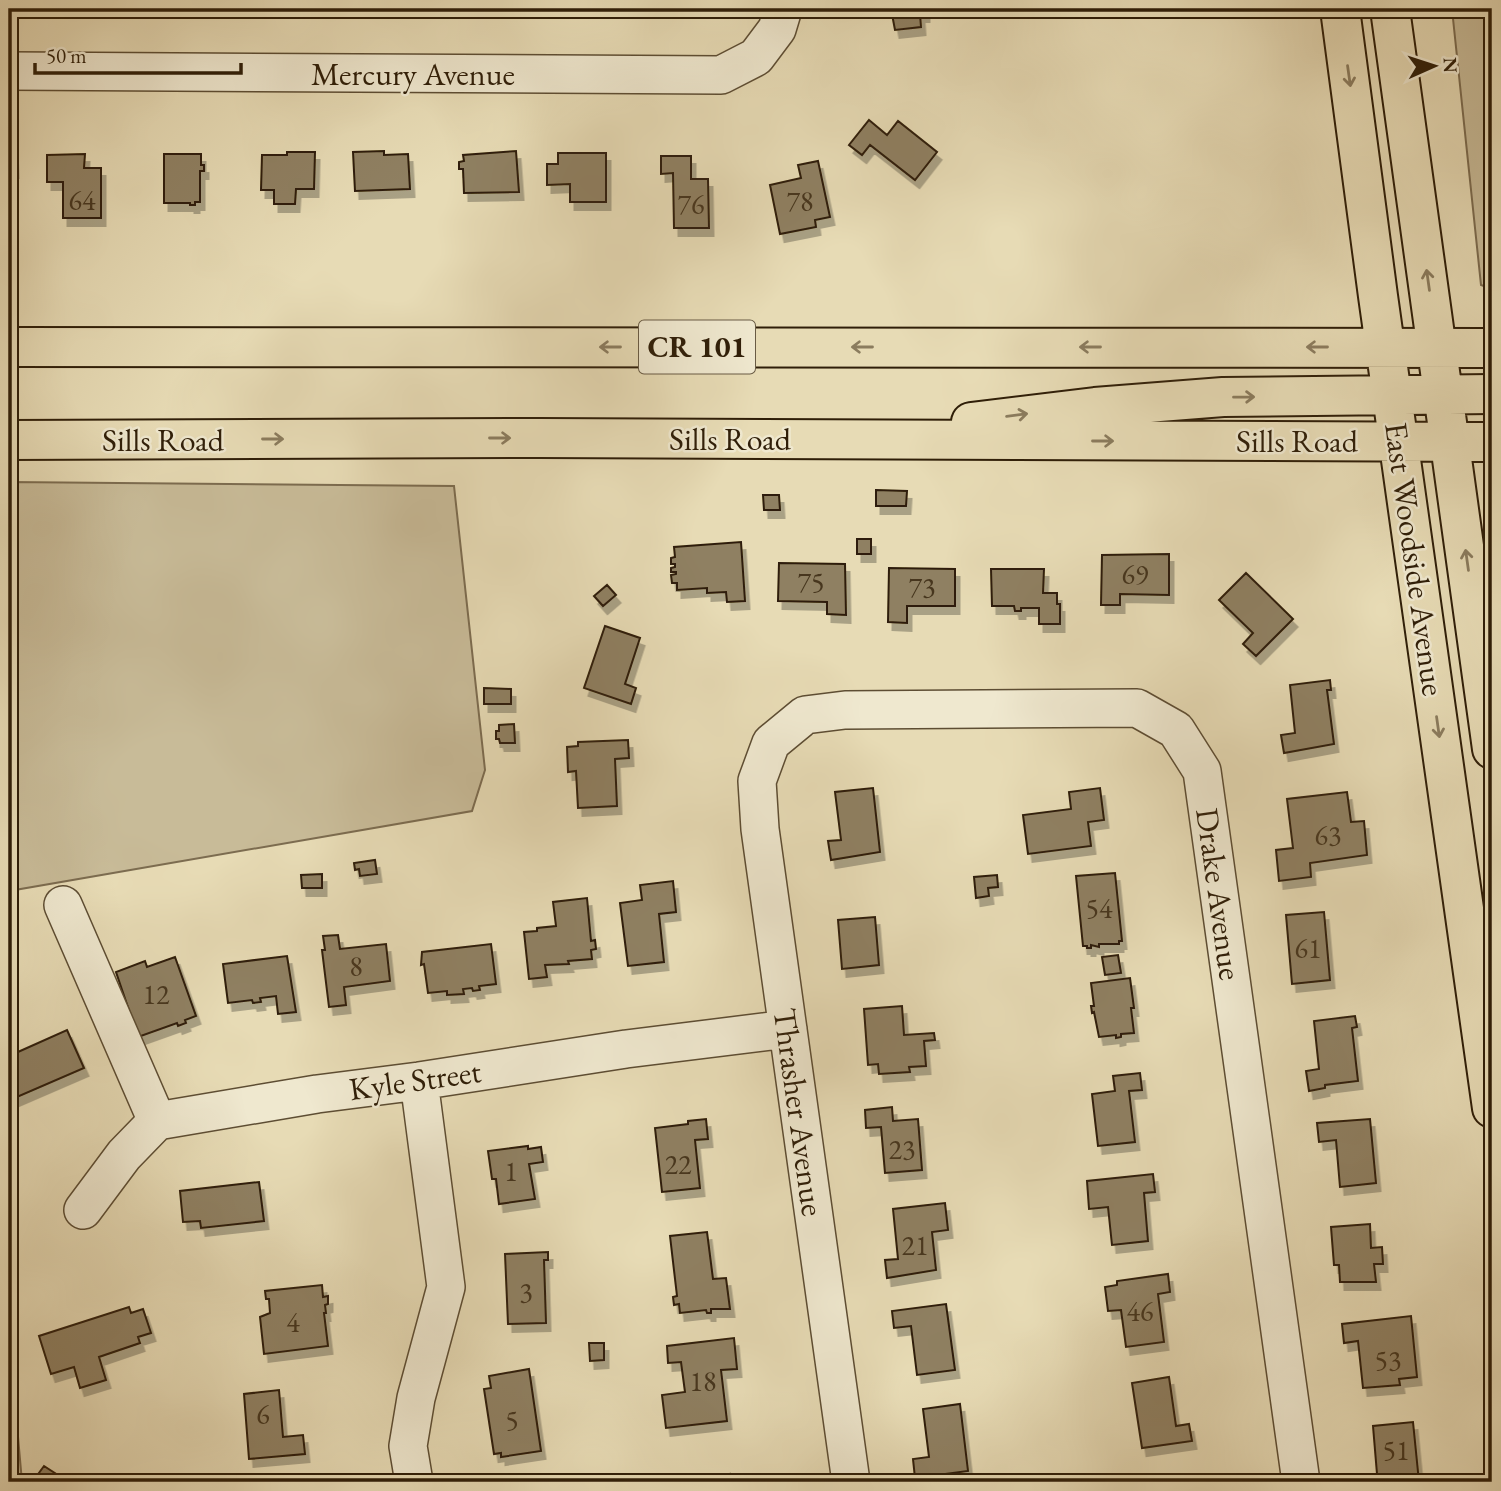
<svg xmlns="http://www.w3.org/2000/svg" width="1501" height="1491" font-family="'EB Garamond',serif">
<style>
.green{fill:#c8bb98;stroke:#7c6c50;stroke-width:2}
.building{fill:#8f8062;stroke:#2f1e08;stroke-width:2;filter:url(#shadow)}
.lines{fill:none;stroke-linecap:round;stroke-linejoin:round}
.minor-casing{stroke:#5d4d33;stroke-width:40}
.major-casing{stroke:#2f1e08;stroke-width:42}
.minor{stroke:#efe8cf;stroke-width:37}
.major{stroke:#e7dbb5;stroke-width:38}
.oneway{stroke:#8b7c5e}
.labels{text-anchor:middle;stroke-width:5;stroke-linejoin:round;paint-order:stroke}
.number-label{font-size:28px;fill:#47361e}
.shield{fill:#efe8cf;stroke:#695b44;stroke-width:2}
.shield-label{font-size:30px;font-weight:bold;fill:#2f1e08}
.street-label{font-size:32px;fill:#2f1e08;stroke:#efe8cf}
</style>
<defs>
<filter id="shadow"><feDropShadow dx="4.5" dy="8" stdDeviation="0" flood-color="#0004"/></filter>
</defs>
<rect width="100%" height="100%" fill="#e7dbb5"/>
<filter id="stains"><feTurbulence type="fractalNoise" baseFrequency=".00286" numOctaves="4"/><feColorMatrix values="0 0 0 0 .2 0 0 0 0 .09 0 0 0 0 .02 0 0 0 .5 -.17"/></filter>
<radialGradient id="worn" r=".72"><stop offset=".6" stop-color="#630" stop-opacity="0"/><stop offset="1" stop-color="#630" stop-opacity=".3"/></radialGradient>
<path class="green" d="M1452,9h40v280l-11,-4z
M9,482l445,4 31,284 -13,41 -463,80z
M9,1335l13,147h-13z"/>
<path class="building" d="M891,9h34v5h-5l1,13 -26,3z
M869,120l18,15 11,-14 39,31 -22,28 -45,-35 -8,10 -13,-10z
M384,151v4l24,-1 2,35 -55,2 -2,-39z
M516,151l3,41 -55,1 -1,-24h-4v-7l5,-1 -1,-6z
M287,152h28l-1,37h-18l-1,15h-21v-14h-13l1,-35h25z
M558,153h48v49h-36v-18l-23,1v-21h11z
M85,154l-1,14h17v50h-38v-36h-16v-27z
M164,154h37v11h3v6h-4v31h-5v3h-5v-2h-26z
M9,155h4l1,15h-4l-1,40z
M661,156h30v23h17l1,49h-35l-1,-55 -12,1z
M818,161l12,56 -15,3 1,7 -36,7 -10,-49 31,-7 -3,-13z
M876,490l31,1 -1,15h-30z
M763,495h16l1,15h-16z
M857,539h14v15h-14z
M741,542l4,59 -18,1 -1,-10 -19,1v-5l-30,2v-7h-5l-1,-8 5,-1v-2h-5v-4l4,-1v-3h-4v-6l4,-1 -1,-10z
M1169,554v41l-49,-1v11h-19l1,-50z
M779,563l66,1 1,51 -19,-1v-12l-49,-1z
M889,568l66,1v37h-48v17l-19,-1z
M991,569h53l-1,24h14v11h3v20h-21v-16h-18v3h-6l-1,-5h-22z
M1246,573l47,46 -37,37 -13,-12 10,-11 -34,-33z
M607,585l9,10 -13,11 -9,-10z
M605,626l35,12 -15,46 11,4 -5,16 -47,-16z
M1330,680l1,10h-4l7,54 -50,9 -3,-18 14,-2 -5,-48z
M484,688l27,1v15h-27z
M514,724l1,19h-15l-1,-4h-3v-8h3v-6z
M628,740l1,18 -14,1 2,47 -39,2 -2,-37 -8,1 -1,-25 11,-1v-4z
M873,788l7,64 -49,8 -3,-19 13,-1 -6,-48z
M1100,788l4,32 -16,2 3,24 -63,8 -5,-39 48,-6 -2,-17z
M1347,792l4,30 13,-1 3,34 -57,8 1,14 -32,4 -3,-31 17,-2 -6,-49z
M375,860l2,14 -17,2 -1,-7 -4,1 -1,-7z
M1115,873l7,68h-3v3h-20v3l-8,-2v3h-4v-2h-4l-7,-70z
M322,874v14h-20l-1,-13z
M997,875l1,12 -10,1 1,8 -13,2 -2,-21z
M673,881l3,31 -17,2 5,48 -36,4 -8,-63 22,-3 -2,-15z
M587,898l4,43 4,-1 1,9 -5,1 1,9 -24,2 1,3 -24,1 2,12 -18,2 -5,-47 13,-1v-3l19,-2 -3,-24z
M1324,912l6,68 -38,4 -6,-69z
M875,917l4,48 -37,4 -4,-49z
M338,935l2,14 46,-5 4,37 -46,6 2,18 -17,2 -7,-57h3l-2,-14z
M491,944l5,40 -17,2 1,4 -7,1 -1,-3 -9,1 1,5 -17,1v-4l-19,2 -4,-29 -3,1 1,-13z
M1118,955l3,18 -16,2 -3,-18z
M287,956l9,56 -18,2 -2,-18 -16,2 1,4 -8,1 -1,-3 -24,3 -5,-39z
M175,957l21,59 -11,4 1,3 -8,3 -1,-3 -39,14 -22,-65 29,-11 2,6z
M1130,978l4,30h-3l3,25 -13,1v3l-5,1v-3l-17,2 -5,-25 -2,1 -1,-7h3l-3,-23z
M902,1006l2,29 30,-2 1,7 -11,1 2,25 -17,1 1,5 -31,2 -1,-10 -10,1 -4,-56z
M1355,1016l2,11 -5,1 6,53 -33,4v3l-16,3 -3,-20 13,-2 -5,-48z
M67,1030l17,38 -74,32 -1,-44z
M1140,1073l2,17 -13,1 6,51 -37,4 -6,-52 23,-3 -2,-15z
M892,1107l1,14 25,-2 4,51 -37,3 -4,-46 -15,1 -1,-18z
M706,1119l2,20 -13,1 5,48 -38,4 -7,-64 33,-4v-3z
M1370,1119l6,64 -36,4 -4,-47 -17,2 -2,-19z
M528,1146v3l13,-2 2,15 -14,2 6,35 -36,5 -3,-25h-4l-4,-28z
M1153,1174l2,18 -11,1 4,48 -36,4 -4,-38 -19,2 -2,-28z
M259,1182l5,39 -63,7 -1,-7 -17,1 -3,-31z
M945,1203l3,27 -16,2 4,38 -49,8 -2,-18 13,-1 -5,-50z
M1370,1224l1,24 11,-1 1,17h-9l2,18h-36l-1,-17h-5l-3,-38z
M707,1232l6,47 13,-1 4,31h-19v4h-4l-1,-3 -26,3 -1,-9 -5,1 -1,-8 4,-1 -7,-60z
M548,1252v8h-4l2,63 -38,1 -3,-70z
M1168,1274l2,18 -12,2 6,48 -38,5 -5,-37 -13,1 -3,-24 12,-2v-4z
M322,1285l1,12 5,-1v8l-3,1 1,8h-2l4,33 -64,8 -4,-37 10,-4 -1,-14h-3l-1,-8z
M946,1304l9,66 -38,5 -6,-49 -17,2 -2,-17z
M129,1307l2,6 12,-4 8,24 -13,4 2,6 -41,14 7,23 -26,8 -6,-21 -23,7 -12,-38z
M1411,1316l6,61 -18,2 1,6 -37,3 -5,-47 -14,2 -2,-19z
M734,1338l3,31 -16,1 6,51 -61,7 -4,-33 23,-3 -4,-30 -13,1 -1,-17z
M589,1343h15v17l-14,1z
M529,1369l12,82 -40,6v-4l-7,1 -10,-65 7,-1 -2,-12z
M1169,1377l7,49 13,-2 3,17 -50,7 -10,-65z
M279,1390l4,47 20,-2 2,19 -56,5 -5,-65z
M960,1404l8,67 -53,7 -2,-19 16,-2 -6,-48z
M1413,1422l6,60h-56v-6l14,-2 -4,-48z
M44,1466l23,15 -1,1h-22l-8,-5z
M730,1474l1,8h-52v-1z
M1195,1475l1,7h-26l-1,-4z"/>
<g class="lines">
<defs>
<path id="minor" d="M9,71l712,4 35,-18 21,-28 6,-20
M63,905l94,216
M83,1210l41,-55 33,-34 160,-27 102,-13 207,-32 162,-20
M414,1482l-6,-36 8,-48 30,-111 -27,-206
M851,1482l-91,-653 -3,-48 14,-38 34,-28 40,-5 292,-2 39,22 26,41 99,711"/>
<path id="major" d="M1340,9l38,287 114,812
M1390,9l102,740
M9,347l1483,1
M971,422l124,-15 128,-10 269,-3
M9,440l532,-2 951,4"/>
</defs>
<use href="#minor" class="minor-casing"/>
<use href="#major" class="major-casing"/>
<use href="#minor" class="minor"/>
<use href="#major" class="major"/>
</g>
<defs><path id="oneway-shaft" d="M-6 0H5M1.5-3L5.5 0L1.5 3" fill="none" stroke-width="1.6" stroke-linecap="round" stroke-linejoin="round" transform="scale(1.75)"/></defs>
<g class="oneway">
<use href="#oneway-shaft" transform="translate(1349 76) rotate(82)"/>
<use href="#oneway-shaft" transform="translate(1428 280) rotate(-98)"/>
<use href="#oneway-shaft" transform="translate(610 347) rotate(-180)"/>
<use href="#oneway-shaft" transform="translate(862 347) rotate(-180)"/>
<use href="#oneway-shaft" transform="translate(1090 347) rotate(-180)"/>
<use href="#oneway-shaft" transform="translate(1317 347) rotate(-180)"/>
<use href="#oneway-shaft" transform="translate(1244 397) rotate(-1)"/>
<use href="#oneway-shaft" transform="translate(1017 415) rotate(-7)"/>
<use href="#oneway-shaft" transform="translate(500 438)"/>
<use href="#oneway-shaft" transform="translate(273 439)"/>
<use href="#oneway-shaft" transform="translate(1103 441)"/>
<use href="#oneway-shaft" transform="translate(1467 560) rotate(-98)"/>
<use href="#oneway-shaft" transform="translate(1438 727) rotate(82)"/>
</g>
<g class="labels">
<g class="number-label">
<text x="82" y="210">64</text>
<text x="800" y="211">78</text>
<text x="691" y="214">76</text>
<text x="1135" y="584">69</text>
<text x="811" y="592">75</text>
<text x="922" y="597">73</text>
<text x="1328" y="845">63</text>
<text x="1099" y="918">54</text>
<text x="1308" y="958">61</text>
<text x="356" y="976">8</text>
<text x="156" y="1004">12</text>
<text x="902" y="1159">23</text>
<text x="678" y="1174">22</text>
<text x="511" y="1181">1</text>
<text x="915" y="1255">21</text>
<text x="526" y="1302">3</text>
<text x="1140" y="1321">46</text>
<text x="293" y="1332">4</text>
<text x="1388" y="1370">53</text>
<text x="703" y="1391">18</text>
<text x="263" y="1424">6</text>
<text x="512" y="1430">5</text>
<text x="1396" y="1460">51</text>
</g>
<rect class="shield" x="639" y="320.5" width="116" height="53" rx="5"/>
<g class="shield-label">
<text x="697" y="357">CR 101</text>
</g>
<g class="street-label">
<text x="413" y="85">Mercury Avenue</text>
<text x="730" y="450">Sills Road</text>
<text x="163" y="451">Sills Road</text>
<text x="1297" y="452">Sills Road</text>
<text transform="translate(1415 559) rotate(82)" y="11">East Woodside Avenue</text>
<text transform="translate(1219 894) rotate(82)" y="11">Drake Avenue</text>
<text transform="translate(415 1080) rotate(-8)" y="11">Kyle Street</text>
<text transform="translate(799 1112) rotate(82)" y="11">Thrasher Avenue</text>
</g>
</g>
<rect width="1501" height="1491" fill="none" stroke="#e7dbb5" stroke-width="35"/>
<rect x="10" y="10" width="1480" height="1470" fill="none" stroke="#2f1e08" stroke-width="3.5"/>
<rect x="18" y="18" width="1466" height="1456" fill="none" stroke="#2f1e08" stroke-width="2"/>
<g transform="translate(1434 66) rotate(87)" stroke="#efe8cf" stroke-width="5" paint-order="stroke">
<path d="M0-5L12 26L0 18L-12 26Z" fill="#2f1e08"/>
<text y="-10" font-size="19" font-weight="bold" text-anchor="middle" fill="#2f1e08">N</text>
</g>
<path d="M35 63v10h206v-10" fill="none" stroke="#2f1e08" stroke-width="3.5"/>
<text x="46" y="63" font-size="21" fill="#2f1e08" stroke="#efe8cf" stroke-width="5" paint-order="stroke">50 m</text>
<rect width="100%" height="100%" filter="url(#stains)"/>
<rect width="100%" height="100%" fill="url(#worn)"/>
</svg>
